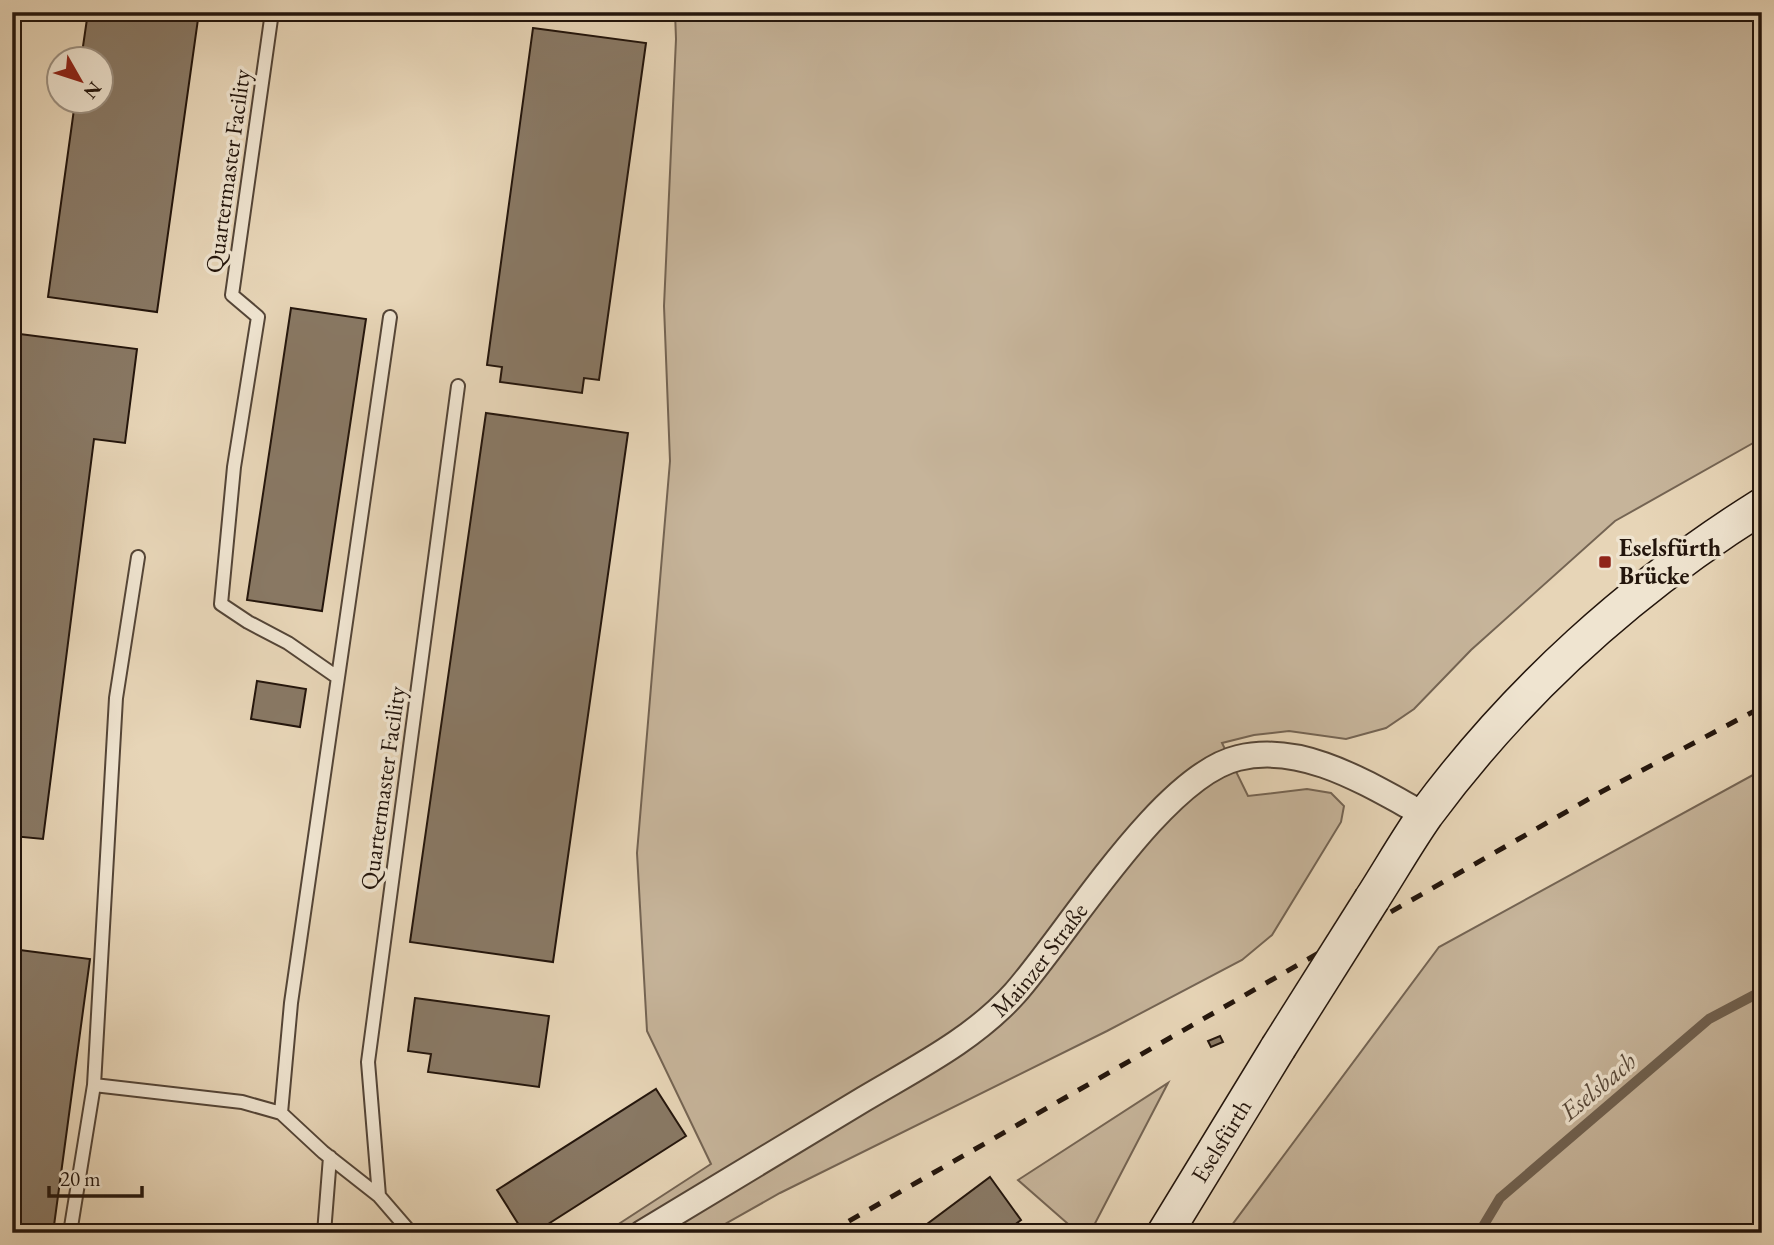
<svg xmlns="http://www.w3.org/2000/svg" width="1774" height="1245" font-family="'EB Garamond',serif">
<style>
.green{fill:#c6b49a;stroke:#746453;stroke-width:2}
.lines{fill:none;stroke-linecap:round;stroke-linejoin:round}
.stream{stroke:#706150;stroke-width:10}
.building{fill:#897965;stroke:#23150c;stroke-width:2}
.service-casing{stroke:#544537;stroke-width:16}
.minor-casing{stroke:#544537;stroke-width:28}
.secondary-casing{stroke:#23150c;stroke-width:38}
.service{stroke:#efe4d0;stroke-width:12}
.minor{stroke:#efe4d0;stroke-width:24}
.secondary{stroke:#efe4d0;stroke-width:35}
.rail{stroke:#23150c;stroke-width:5;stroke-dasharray:12 12;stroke-linecap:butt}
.secondary-bridge-casing{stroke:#23150c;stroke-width:38;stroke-linecap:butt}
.secondary-bridge{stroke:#efe4d0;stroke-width:35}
.poi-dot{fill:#8f2418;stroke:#efe4d0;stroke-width:2.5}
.labels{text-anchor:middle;stroke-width:7;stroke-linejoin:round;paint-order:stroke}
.street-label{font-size:24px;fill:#23150c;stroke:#efe4d0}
.poi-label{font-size:24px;font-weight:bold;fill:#23150c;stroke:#efe4d0;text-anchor:start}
.water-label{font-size:26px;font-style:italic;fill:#574839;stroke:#efe4d0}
</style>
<rect width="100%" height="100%" fill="#e7d5b7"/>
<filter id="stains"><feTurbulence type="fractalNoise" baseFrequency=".00286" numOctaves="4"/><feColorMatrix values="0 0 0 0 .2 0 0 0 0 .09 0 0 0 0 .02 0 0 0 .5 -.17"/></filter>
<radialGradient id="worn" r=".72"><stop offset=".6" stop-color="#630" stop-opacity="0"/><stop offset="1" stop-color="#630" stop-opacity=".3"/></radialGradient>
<path class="green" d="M675,12h1087v426l-147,83 -144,129 -57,59 -28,19 -40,11 -57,-8 -35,4 -32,8 26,53 59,-7 24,4 13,13 -3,16 -69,113 -30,25 -135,71 -327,162 -71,40h-95l-3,-4 100,-65 -64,-133 -10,-178 33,-392 -6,-155 12,-267z
M1762,770v463h-536l213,-286z
M1168,1083l-78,150h-16l1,-3 -57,-50z"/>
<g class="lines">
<path class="stream" d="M1479,1233l21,-35 209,-179 53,-28"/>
</g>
<path class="building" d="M88,12h111l-42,300 -109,-15 27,-195h27v-42h-21z
M533,28l113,15 -47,337 -15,-2 -2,15 -82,-11 2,-15 -15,-2z
M291,308l75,11 -44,292 -75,-11z
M12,333l125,16 -12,94 -31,-4 -51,400 -30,-3 -1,3z
M486,413l142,20 -75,529 -143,-20z
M257,681l49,8 -6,38 -49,-8z
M12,949l78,10 -37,274h-41z
M415,998l134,18 -10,71 -111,-15 3,-18 -23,-3z
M1220,1036l3,6 -12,5 -3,-6z
M656,1089l30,47 -152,97h-10l-27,-43z
M990,1177l31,43 -17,13h-89z"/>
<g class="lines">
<defs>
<path id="service" d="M272,12l-40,283 26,22 -24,150 -13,137 27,18 40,21 49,34
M94,1085l148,17 39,11 42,39 56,44
M281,1113l10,-110 99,-686
M70,1233l24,-148 22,-387 22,-141
M324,1233l6,-76
M411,1233l-32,-37 -11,-134 90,-676"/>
<g id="minor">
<path id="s1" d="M642,1233c74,-45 148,-90 222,-134 52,-31 110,-60 151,-106 53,-60 147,-217 223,-235 66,-16 131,27 187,57"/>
</g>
<g id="secondary">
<path d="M1372,899c18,-28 35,-58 54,-85 91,-123 207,-227 336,-308"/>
<path id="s2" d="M1165,1233l113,-185"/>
</g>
</defs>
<use href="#service" class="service-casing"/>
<use href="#minor" class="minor-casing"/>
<use href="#secondary" class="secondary-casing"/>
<use href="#service" class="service"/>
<use href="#minor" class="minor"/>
<use href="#secondary" class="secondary"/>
<path class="rail" d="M828,1233l773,-441 161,-85"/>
<defs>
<path id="secondary-bridge" d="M1278,1048l94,-149"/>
</defs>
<use href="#secondary-bridge" class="secondary-bridge-casing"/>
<use href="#secondary-bridge" class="secondary-bridge"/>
</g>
<rect class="poi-dot" x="1598" y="555" width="14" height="14" rx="3.5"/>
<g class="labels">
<g class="street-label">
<text transform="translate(228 171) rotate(-82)" y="8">Quartermaster Facility</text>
<text transform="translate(383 788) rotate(-82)" y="8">Quartermaster Facility</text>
<text dy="8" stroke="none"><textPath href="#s1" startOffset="486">Mainzer Straße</textPath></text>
<text dy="8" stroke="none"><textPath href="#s2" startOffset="108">Eselsfürth</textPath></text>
</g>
<g class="poi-label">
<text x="1619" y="556">Eselsfürth<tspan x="1619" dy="28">Brücke</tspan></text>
</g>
<g class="water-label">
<text transform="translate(1598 1086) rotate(-40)" y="9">Eselsbach</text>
</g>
</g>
<rect width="1774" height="1245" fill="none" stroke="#e7d5b7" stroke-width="42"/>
<rect x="14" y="14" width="1746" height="1217" fill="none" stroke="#23150c" stroke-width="3.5"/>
<rect x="21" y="21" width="1732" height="1203" fill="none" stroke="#23150c" stroke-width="2"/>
<g transform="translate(80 80) rotate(129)"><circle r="33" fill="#efe4d0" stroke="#9d9182" stroke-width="2"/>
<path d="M0-5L12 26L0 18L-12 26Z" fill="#8f2418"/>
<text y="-10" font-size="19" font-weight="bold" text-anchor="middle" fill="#23150c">N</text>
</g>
<path d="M49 1186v10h93v-10" fill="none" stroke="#23150c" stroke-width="3.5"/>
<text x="60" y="1186" font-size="21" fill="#23150c" stroke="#efe4d0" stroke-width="5" paint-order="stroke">20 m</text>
<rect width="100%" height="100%" filter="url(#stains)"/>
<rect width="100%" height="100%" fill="url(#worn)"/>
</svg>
